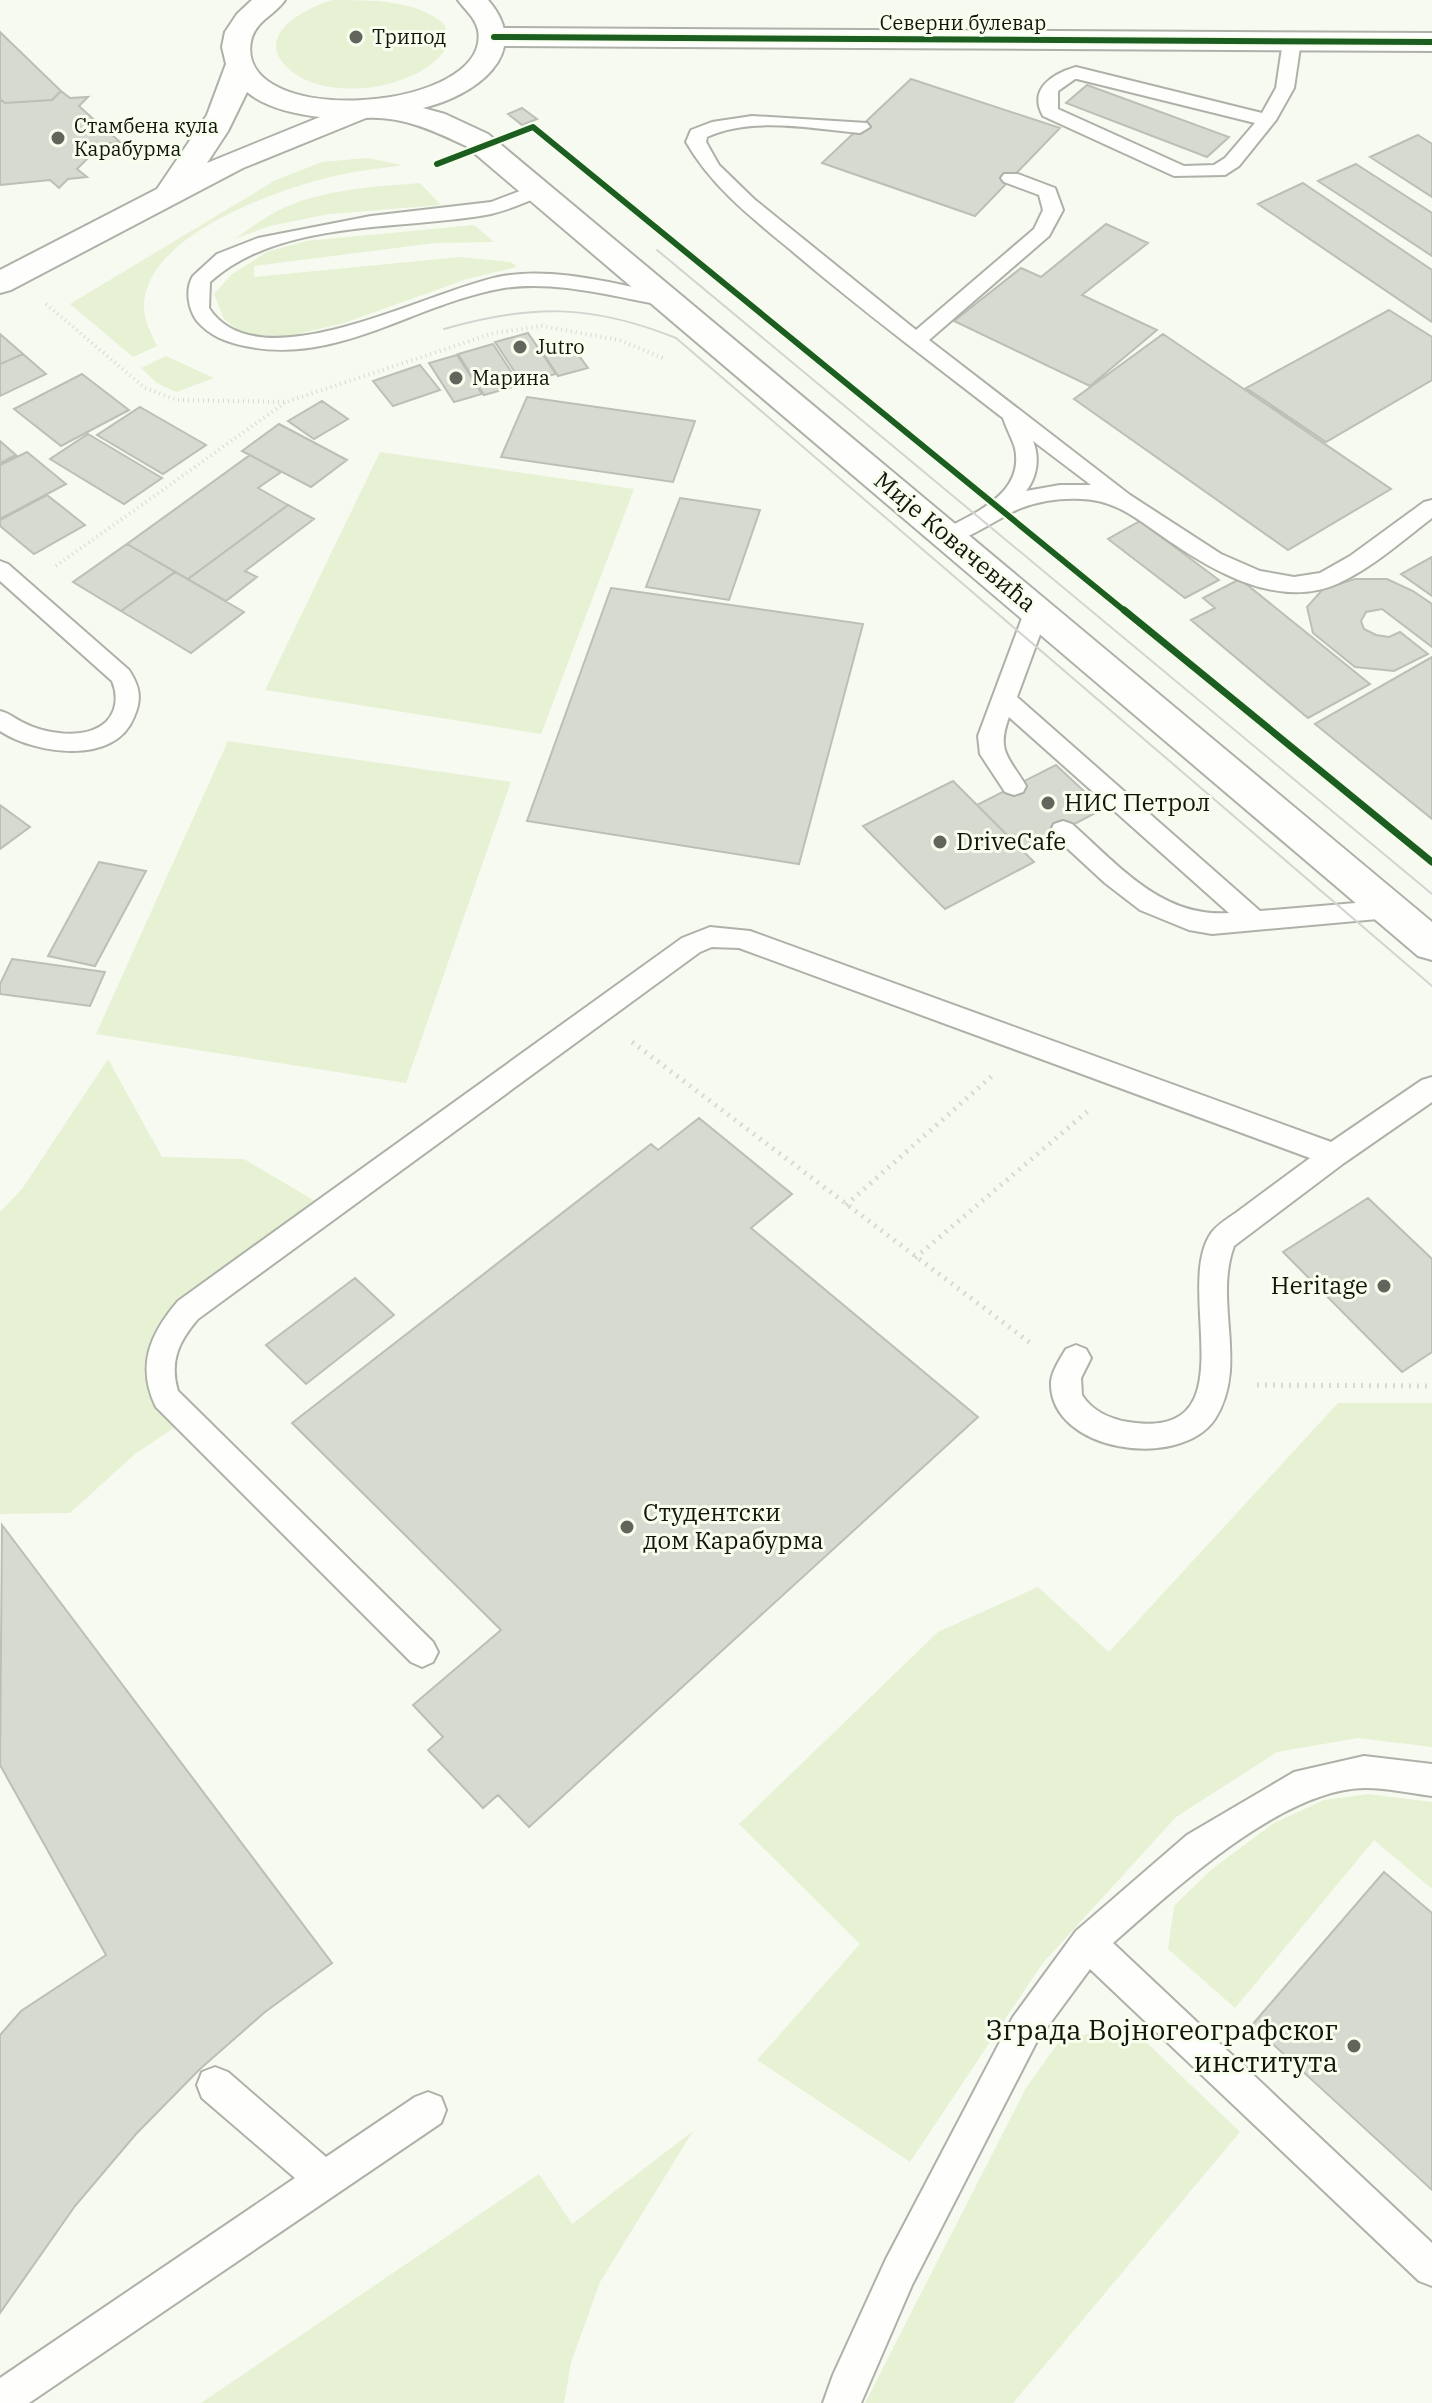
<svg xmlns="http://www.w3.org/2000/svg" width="1432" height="2403" font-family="'IBM Plex Serif',serif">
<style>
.green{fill:#e7f1d4}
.building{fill:#d7dad1;stroke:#bbbfb5;stroke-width:2}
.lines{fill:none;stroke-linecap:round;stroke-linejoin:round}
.service-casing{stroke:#aeb1a8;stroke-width:4}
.tertiary-casing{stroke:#aeb1a8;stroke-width:4}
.secondary-casing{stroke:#aeb1a8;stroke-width:4}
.path-far1{stroke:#d8d9d7;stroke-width:4;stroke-dasharray:1 4;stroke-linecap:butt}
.path{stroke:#d8d9d7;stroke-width:5;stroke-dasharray:2 6;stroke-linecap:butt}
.service{fill:#fefefd;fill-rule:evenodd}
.tertiary{fill:#fefefd;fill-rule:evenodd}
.secondary{fill:#fefefd;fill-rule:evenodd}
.tram{stroke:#d3d4d2;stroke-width:2}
.cycleway-far1-casing{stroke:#f8feed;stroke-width:10}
.cycleway-casing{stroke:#f8feed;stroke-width:12}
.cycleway-far1{stroke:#1b5e20;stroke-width:6}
.cycleway{stroke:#1b5e20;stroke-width:7}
.poi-dot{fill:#62655c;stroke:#f8feed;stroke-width:3}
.labels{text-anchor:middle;stroke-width:6;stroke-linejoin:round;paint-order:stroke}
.far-street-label{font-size:20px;fill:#11150b;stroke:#f8feed}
.far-poi-label{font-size:20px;fill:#11150b;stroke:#f8feed;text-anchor:start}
.street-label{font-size:24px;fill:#11150b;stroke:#f8feed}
.poi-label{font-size:24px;fill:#11150b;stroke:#f8feed;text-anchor:start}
.near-poi-label{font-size:28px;fill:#11150b;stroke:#f8feed;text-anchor:end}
</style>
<rect width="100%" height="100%" fill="#f7faf1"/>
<path class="green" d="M333,0c39,0 85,0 112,25l2,22c-27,44 -126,58 -162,18 -30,-32 23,-58 48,-65z
M367,158l35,7c-24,4 -49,6 -72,12 -56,14 -185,59 -186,129 0,16 7,27 13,40l-24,11 -63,-53 206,-124 46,-18z
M420,183l21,22 -112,9 -59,12 -36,13c14,-9 28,-20 43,-28 45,-22 94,-24 143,-28z
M474,225l20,17 -59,1 -181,23v11l206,-20 51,5 6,5 -50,12 -123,44 -55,13 -46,-2 -19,-15 -10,-25 18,-20 35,-22 39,-11z
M166,356l48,22 -38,14 -19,-9 -16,-15z
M380,452l254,37 -93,245 -276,-44z
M228,741l283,41 -105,301 -310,-49z
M108,1059l54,98 82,2 83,49 -139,102 -30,67 29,42 -52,35 -65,59 -70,1v-302l22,-23z
M1338,1403h94v344l-74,-9 -81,14 -101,65 -134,147 -132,198 -153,-102 103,-116 -121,-120 199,-192 100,-45 71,65z
M1368,1794l64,8v87l-58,-49 -139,168 -67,-59 6,-43 38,-37 62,-46 50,-23z
M1100,2030l45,11 95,91 -227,271h-148l161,-315 32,-45z
M693,2131l-93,151 -29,81 -7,40h-363l338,-229 33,50z"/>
<path class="building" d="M0,32l61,59 -9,9 -47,3 -5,-4z
M911,79l149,49 -85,88 -153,-53z
M1087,85l142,52 -22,20 -141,-54z
M61,91l9,7 18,-1 -9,9 23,21 19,-2 -10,9 9,8 -18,2 -25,25 10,8 -19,2 -9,9 -9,-8 -50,5v-86l5,4 47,-3z
M522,108l15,11 -15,6 -14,-11z
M1418,135l14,9v53l-62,-40z
M1356,164l76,49v43l-114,-75z
M1303,183l129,87v52l-174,-118z
M1106,224l42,19 -66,52 75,35 -67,56 -136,-65 67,-53 20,9z
M1389,310l43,27v43l-106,62 -80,-54z
M528,333l28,41 -34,9 -27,-41z
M0,334l23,20 -23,10z
M1163,334l228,155 -103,61 -214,-151z
M569,342l19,26 -30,8 -17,-26z
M493,344l27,41 -36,10 -26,-41z
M23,354l23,20 -46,22v-32z
M457,355l25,39 -28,8 -25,-39z
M420,365l20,25 -47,16 -20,-25z
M82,374l47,36 -68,36 -47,-37z
M527,397l168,24 -22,61 -172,-25z
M322,401l26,18 -34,20 -26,-18z
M140,407l66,38 -43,29 -66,-39z
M279,424l68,36 -36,27 -69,-36z
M88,434l74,44 -38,26 -74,-45z
M0,441l16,14 -16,8z
M27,452l39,32 -66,35v-54z
M250,455l31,17 -23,16 30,17 -100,74 -61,-35z
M47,495l38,30 -51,29 -34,-28v-6z
M680,498l80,12 -31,90 -83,-13z
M288,505l26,14 -69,52 12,6 -31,24 -38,-22z
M1140,521l79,59 -34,18 -77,-59z
M127,544l48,28 -54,39 -48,-29z
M1432,557v39l-31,-22z
M175,572l69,40 -53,41 -70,-42z
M1240,579l130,105 -62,34 -117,-98 24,-12 -12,-10z
M1355,579h32l26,12 19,13v43l-50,-38 -16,3 -5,9 3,8 12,6 13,2 11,-5 28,22 -34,17 -39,-4 -42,-34 -6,-26 16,-18z
M611,588l252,36 -64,240 -272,-43z
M1432,657v162l-117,-95z
M1056,765l47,44 -80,42 -46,-46z
M953,781l81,81 -89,47 -82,-83z
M0,805l30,22 -30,22z
M99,862l47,9 -51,95 -47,-10z
M12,959l93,13 -15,34 -90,-12v-10z
M699,1118l93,76 -41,34 227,189 -449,410 -31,-32 -15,13 -55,-58 15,-13 -30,-32 88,-75 -209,-207 359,-279 7,6z
M1368,1198l64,61v93l-30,20 -119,-120z
M355,1278l39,37 -88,69 -40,-39z
M2,1525l330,438 -67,49 -65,57 -64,65 -61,72 -75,107v-278l21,-24 85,-56 -106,-190z
M1384,1872l48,41v277l-180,-165z"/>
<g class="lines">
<defs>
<path id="service" d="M1292,36l9,5 -7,47 -18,32 -37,46 -14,9 -51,1 -131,-60c-15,-27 9,-42 33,-49l186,46 14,-25 7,-47zM1075,79h2l178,44 -30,35 -11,7 -30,1 -126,-57v-18z
M752,116l115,7 3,4 -10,6c-47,-4 -109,-17 -153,4l-1,5 13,23 35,34 162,131 118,-101 9,-19 -4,-15 -35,-13 -3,-4 3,-4h14l37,14 8,22 -14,26 -120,104 201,155 91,59 39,17 34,6 26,-4 30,-17 74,-54 8,-2v18c-30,23 -60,50 -95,66 -60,26 -126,-14 -175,-48 -26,-18 -47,-36 -81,-37 -20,-1 -41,2 -60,9 -21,8 -62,40 -82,34l-3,-5 3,-5c33,-18 86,-37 76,-84 -3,-10 -9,-20 -12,-30 -71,-55 -143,-109 -211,-167 -40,-33 -80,-64 -106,-109l5,-12 21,-8zM1033,441l58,44h-31l-34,6c11,-14 14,-33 7,-50z
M536,185l7,2 3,4 -3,4c-17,7 -34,15 -52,19 -89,17 -210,4 -281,68l-1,26c50,78 224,-20 294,-32 53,-9 112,8 164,18l7,2 3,4 -3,4 -7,2c-52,-9 -110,-26 -163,-18 -89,15 -166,78 -259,58 -19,-4 -35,-10 -48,-25 -9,-12 -12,-32 -4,-45l24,-22 41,-16 113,-22 120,-14z
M0,561l8,3 121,106c11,17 13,29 5,47 -19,49 -99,37 -134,14v-20c9,2 14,7 22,11 23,12 63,19 84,0 11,-11 12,-27 6,-41l-112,-100z
M1037,602l8,2 4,6 -32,87 243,214 131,-11 9,3 4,7 -4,7 -188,17 -23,-4 -49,-20 -35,-27 -51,-47 -3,-6 3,-6 9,-3 9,3c46,41 90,94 157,89l-220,-196c-13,35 0,40 17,69l-3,6 -9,3 -9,-3 -25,-38 -2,-18 47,-126 4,-6z
M710,927l40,4 581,211 91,-62 10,-3v25l-88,61 -110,83c-21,57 15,119 -19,173 -35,52 -166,33 -164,-37 1,-11 9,-23 15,-33l10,-4 10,4 5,9 -10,20 1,17c10,16 28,24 46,27 125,20 43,-135 84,-190 7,-9 20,-16 29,-23 23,-17 46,-34 69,-51l-571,-210 -27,-1 -12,5 -502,367c-19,22 -29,42 -20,72l255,251 5,10 -5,10 -11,5 -11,-5 -255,-255c-20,-41 -6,-73 22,-106l504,-363z
M1364,1756l68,8v32c-22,-3 -45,-8 -67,-8 -84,1 -191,102 -252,155l319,300v43l-13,-5 -329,-312 -53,72 -125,244 -51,118h-38l10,-28 53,-116 127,-242 63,-86 111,-96 107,-63z
M215,2067l13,5 98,85 89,-60 13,-5 13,5 5,13 -5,13 -412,280h-29v-25l295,-200 -93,-80 -5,-13 5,-13z"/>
<path id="tertiary" d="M494,28l938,5v18l-938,-5 -10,-3 -4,-6 4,-6z"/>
<path id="secondary" d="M252,0h33c-11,16 -30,21 -34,41 -17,90 242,71 227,-11 -3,-13 -13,-20 -20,-30h30c47,54 -14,96 -65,108l22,6 43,20 944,788v38l-14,-4 -952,-810c-32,-15 -63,-30 -100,-28l-123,50 -232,122 -11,3v-23l157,-81 50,-74 19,-51 -4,-17 3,-15 12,-18zM247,92c19,16 48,22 73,25l-113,46 21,-32z"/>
</defs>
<use href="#service" class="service-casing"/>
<use href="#tertiary" class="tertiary-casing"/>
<use href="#secondary" class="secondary-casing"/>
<path class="path-far1" d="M46,304l99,84 32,12 109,2 208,-69 48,-7 77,14 44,18
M56,566l230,-164"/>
<path class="path" d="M632,1042l401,303
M846,1205l146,-129
M915,1258l173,-147
M1257,1385l175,1"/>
<use href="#service" class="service"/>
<use href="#tertiary" class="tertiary"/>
<use href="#secondary" class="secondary"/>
<path class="tram" d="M657,250l775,644
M444,329c87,-25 147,-25 232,9l756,648"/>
<defs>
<path id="cycleway-far1" d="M494,37l938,5
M437,164l96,-37 593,485"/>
<path id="cycleway" d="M1124,610l308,252"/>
</defs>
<use href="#cycleway-far1" class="cycleway-far1-casing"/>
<use href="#cycleway" class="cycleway-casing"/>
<use href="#cycleway-far1" class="cycleway-far1"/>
<use href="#cycleway" class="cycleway"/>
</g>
<g class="poi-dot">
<circle cx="356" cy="37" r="8"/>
<circle cx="58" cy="138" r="8"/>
<circle cx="520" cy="347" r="8"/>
<circle cx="456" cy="378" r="8"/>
<circle cx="1048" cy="803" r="8"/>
<circle cx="940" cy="842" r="8"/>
<circle cx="1384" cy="1286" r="8"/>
<circle cx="627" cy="1527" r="8"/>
<circle cx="1354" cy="2046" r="8"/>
</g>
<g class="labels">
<g class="far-street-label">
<text x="963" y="30">Северни булевар</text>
</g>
<g class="far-poi-label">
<text x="372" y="44">Трипод</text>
<text x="74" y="133">Стамбена кула<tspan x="74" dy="23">Карабурма</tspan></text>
<text x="536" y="354">Jutro</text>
<text x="472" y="385">Марина</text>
</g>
<g class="street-label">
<text transform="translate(955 542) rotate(40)" y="8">Мије Ковачевића</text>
</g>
<g class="poi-label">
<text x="1064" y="811">НИС Петрол</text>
<text x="956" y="850">DriveCafe</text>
<text x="1368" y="1294" text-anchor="end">Heritage</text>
<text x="643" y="1521">Студентски<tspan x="643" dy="28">дом Карабурма</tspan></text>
</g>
<g class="near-poi-label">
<text x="1338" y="2040">Зграда Војногеографског<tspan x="1338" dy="32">института</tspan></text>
</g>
</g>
</svg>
